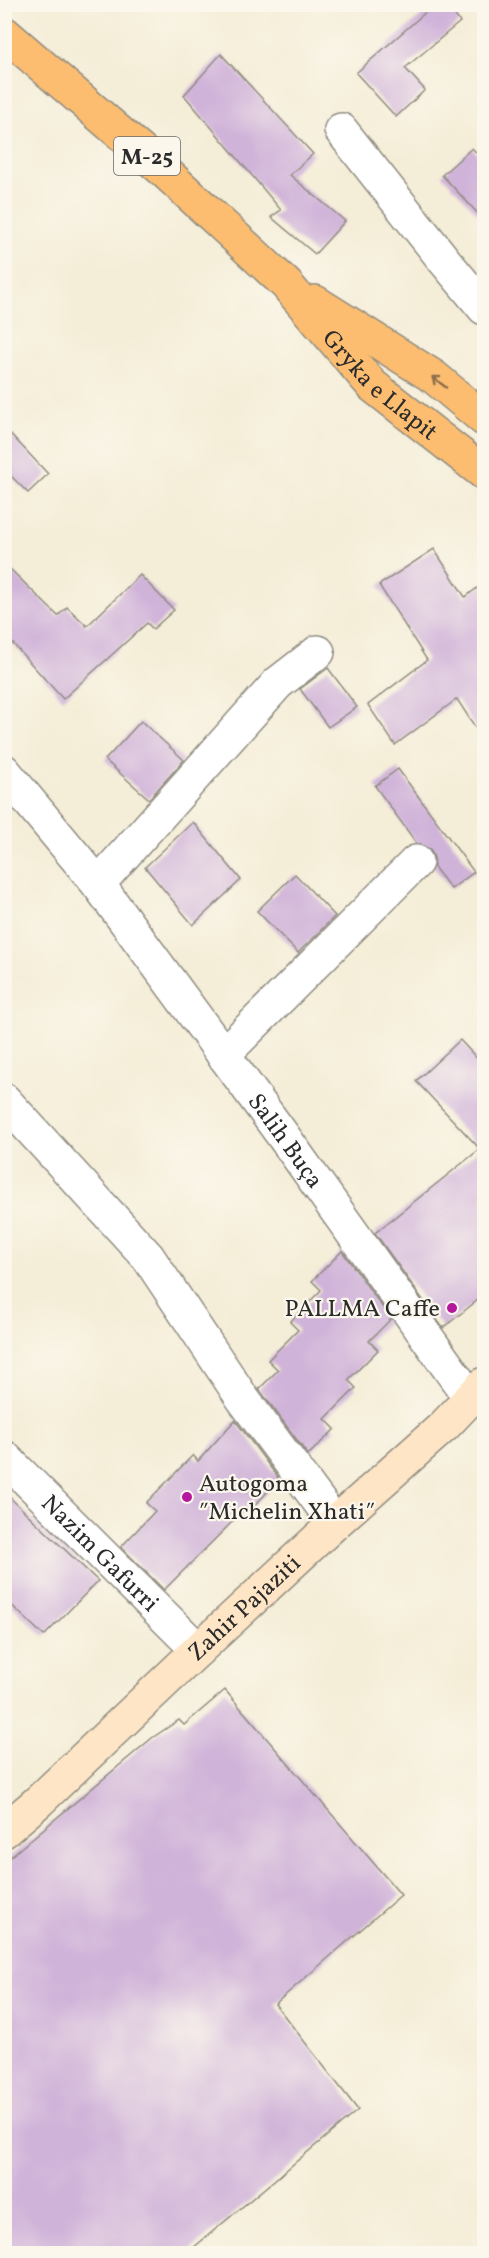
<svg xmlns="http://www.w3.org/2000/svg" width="489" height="2258" font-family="Vollkorn,serif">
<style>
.building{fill:#d0b3d9}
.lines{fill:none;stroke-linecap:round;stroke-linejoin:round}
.street-casing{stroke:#908c81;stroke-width:36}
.secondary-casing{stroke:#908c81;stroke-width:36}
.primary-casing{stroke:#908c81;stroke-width:36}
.street{stroke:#fff;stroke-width:33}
.secondary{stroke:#fee5c5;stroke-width:33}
.primary{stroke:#fcbd6f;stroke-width:33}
.oneway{stroke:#896d4a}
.poi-dot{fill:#b5179e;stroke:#fbf7ec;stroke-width:2}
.labels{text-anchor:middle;stroke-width:4.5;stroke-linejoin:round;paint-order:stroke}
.shield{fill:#fbf7ec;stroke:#696865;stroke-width:1.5}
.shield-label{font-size:22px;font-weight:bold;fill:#2b2b2b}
.street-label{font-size:24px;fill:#2b2b2b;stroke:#fbf7ec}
.poi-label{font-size:24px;fill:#2b2b2b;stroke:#fbf7ec;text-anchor:end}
</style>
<rect width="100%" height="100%" fill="#fbf7ec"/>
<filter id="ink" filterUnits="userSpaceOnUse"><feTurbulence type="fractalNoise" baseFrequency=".0167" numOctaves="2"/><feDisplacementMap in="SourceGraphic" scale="12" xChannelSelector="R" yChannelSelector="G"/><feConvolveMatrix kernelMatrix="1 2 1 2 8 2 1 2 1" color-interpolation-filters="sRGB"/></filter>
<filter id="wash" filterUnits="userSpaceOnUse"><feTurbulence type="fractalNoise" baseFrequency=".008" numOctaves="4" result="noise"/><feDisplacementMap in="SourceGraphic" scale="24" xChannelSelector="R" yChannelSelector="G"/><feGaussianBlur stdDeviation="1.35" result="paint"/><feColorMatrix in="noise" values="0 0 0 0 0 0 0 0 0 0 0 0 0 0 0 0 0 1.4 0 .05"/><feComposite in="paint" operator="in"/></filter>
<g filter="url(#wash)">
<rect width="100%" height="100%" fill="#f4edd7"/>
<g id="blocks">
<path class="building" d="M435,4h11l14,18 -55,46 20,22 -29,27 -40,-44z
M221,54l92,100 -23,21 55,46 -30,33 -44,-37 10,-7 -97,-115z
M472,148l12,13v59l-42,-45z
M4,427l44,47 -20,19 -24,-24z
M434,549l31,48 19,-14v158l-27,-42 -62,46 -27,-40 59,-45 -48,-75z
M4,563l54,53 9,-9 20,19 53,-51 34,35 -21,19 -6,-6 -84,76 -59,-65z
M328,668l29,39 -29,20 -28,-38z
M141,721l43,39 -35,39 -44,-39z
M398,769l76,103 -23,17 -17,-22v-9l-4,-9 -13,-5 -42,-58z
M193,822l48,58 -48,45 -48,-58z
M295,874l40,42 -37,37 -41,-42z
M460,1040l24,26v229l-41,33 -68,-95 105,-84 -64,-68z
M342,1251l49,68 -22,22 9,9 -30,30 8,8 -31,31 10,10 -27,26 -49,-66 19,-19 -10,-10 30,-30 -8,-8 31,-32 -9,-9z
M235,1420l44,59 -29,32 -4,-3 -82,82 -43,-43 34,-36 -9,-8 47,-48 5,6z
M4,1492l94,89 -54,55 -40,-38z
M225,1690l176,205 -126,109 83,106 -171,143h-183v-391l148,-124 27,-18 5,5z"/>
</g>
</g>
<g filter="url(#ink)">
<use href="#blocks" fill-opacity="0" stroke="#908c81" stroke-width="1.5"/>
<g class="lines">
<defs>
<g id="street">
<path d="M341,130l103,130 40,48"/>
<path id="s1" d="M4,771l94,113 183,249 190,266"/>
<path d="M98,884l180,-201 40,-31"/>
<path d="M223,1055l193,-193"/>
<path d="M4,1100l144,157 95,142 92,124"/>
<path id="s2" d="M4,1457l194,193"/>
</g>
<g id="secondary">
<path id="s3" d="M4,1831l35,-30 159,-151 137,-127 109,-97 40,-42"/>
</g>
<g id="primary">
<path id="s4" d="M4,33l159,137 123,114 87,102 111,87"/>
<path d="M315,302l119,75 50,42"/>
</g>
</defs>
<use href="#street" class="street-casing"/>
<use href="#secondary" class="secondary-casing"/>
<use href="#primary" class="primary-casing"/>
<use href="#street" class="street"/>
<use href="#secondary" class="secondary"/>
<use href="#primary" class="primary"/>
</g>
<defs><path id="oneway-shaft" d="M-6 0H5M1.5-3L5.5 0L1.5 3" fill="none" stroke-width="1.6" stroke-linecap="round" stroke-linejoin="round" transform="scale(1.5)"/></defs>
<use class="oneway" href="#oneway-shaft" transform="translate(439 382) rotate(-142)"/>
</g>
<g class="poi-dot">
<circle cx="452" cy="1308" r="6"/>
<circle cx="187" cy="1497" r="6"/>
</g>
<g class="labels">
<rect class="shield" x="114" y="137" width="66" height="38" rx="4.5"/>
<g class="shield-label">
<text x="147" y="164">M-25</text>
</g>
<g class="street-label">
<text dy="8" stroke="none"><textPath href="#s4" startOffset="516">Gryka e Llapit</textPath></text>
<text dy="8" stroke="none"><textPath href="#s1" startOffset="465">Salih Buça</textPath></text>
<text dy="8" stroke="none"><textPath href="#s2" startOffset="136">Nazim Gafurri</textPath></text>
<text dy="8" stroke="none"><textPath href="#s3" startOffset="328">Zahir Pajaziti</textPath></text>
</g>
<g class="poi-label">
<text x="440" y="1316">PALLMA Caffe</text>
<text x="199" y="1491" text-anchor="start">Autogoma<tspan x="199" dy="28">ʺMichelin Xhatiʺ</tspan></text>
</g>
</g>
<rect width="489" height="2258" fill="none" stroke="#fbf7ec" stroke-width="24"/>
</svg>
